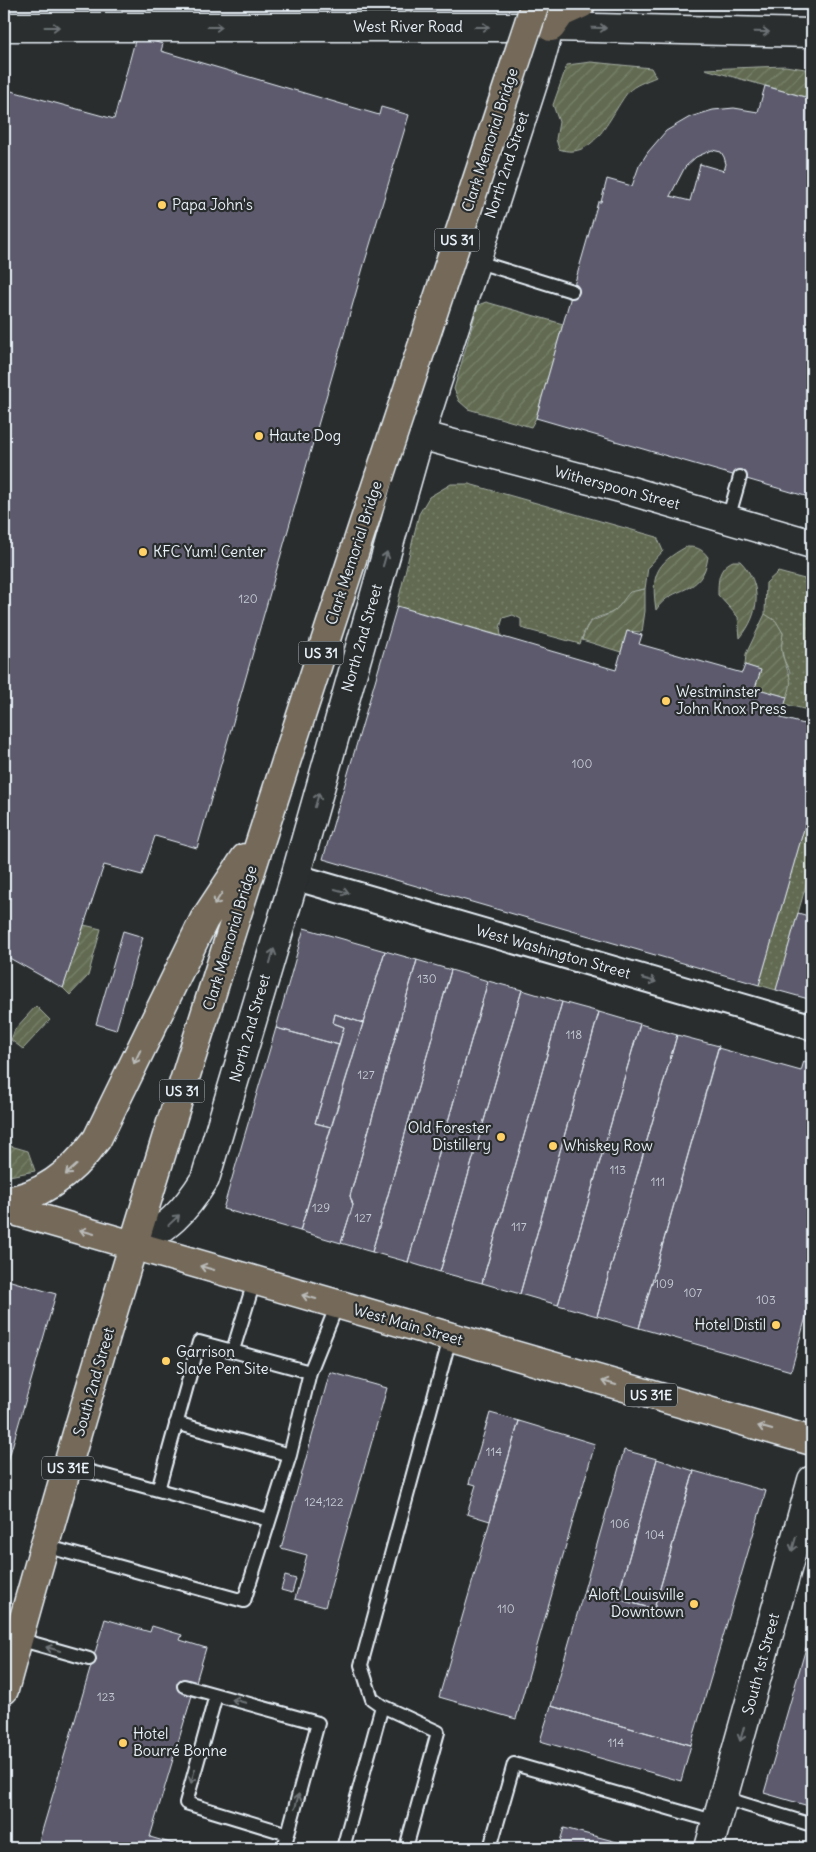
<svg xmlns="http://www.w3.org/2000/svg" width="816" height="1852" font-family="Delius,sans-serif">
<style>
.grass{fill:url(#grass-dots);stroke:#a5aea4}
.garden{fill:url(#garden-furrows);stroke:#a5aea4}
.building{fill:#5c5a6c;stroke:#e8f1f8;fill-rule:evenodd}
.lines{fill:none;stroke-linecap:round;stroke-linejoin:round}
.service-casing{stroke:#e8f1f8;stroke-width:16}
.minor-casing{stroke:#e8f1f8;stroke-width:29}
.tertiary-casing{stroke:#e8f1f8;stroke-width:31}
.primary-casing{stroke:#e8f1f8;stroke-width:31}
.motorway-casing{stroke:#e8f1f8;stroke-width:31}
.service{stroke:#2a2d2e;stroke-width:12}
.minor{stroke:#2a2d2e;stroke-width:25}
.tertiary{stroke:#2a2d2e;stroke-width:28}
.primary{stroke:#746a5a;stroke-width:28}
.motorway{stroke:#746a5a;stroke-width:28}
.primary-bridge-casing{stroke:#e8f1f8;stroke-width:31;stroke-linecap:butt}
.primary-bridge{stroke:#746a5a;stroke-width:28}
.oneway{stroke:#6c7275}
.oneway2{stroke:#babbb9}
.poi-dot{fill:#ffd166;stroke:#2a2d2e;stroke-width:2}
.labels{text-anchor:middle;stroke-width:4.5;stroke-linejoin:round;paint-order:stroke}
.number-label{font-size:12px;fill:#c5cbd5}
.shield{fill:#2a2d2e;stroke:#afb6bb;stroke-width:1}
.shield-label{font-size:14px;font-weight:bold;fill:#e8f1f8}
.street-label{font-size:15px;fill:#e8f1f8;stroke:#2a2d2e}
.poi-label{font-size:15px;fill:#e8f1f8;stroke:#2a2d2e;text-anchor:start}
</style>
<defs>
<pattern id="grass-dots" width="8" height="8" patternUnits="userSpaceOnUse" patternTransform="scale(1.25)"><rect width="8" height="8" fill="#626b51"/><path d="M2 2h.1M6 6h.1" fill="none" stroke="#78816b" stroke-width="1.8" stroke-linecap="round"/></pattern>
<pattern id="garden-furrows" width="10" height="10" patternUnits="userSpaceOnUse" patternTransform="scale(1.25)"><rect width="10" height="10" fill="#626b51"/><path d="M-1 1l2-2M0 10L10 0M9 11l2-2" fill="none" stroke="#78816b"/></pattern>
</defs>
<rect width="100%" height="100%" fill="#2a2d2e"/>
<filter id="ink" filterUnits="userSpaceOnUse"><feTurbulence type="fractalNoise" baseFrequency=".02" numOctaves="2"/><feDisplacementMap in="SourceGraphic" scale="10" xChannelSelector="R" yChannelSelector="G"/><feConvolveMatrix kernelMatrix="1 2 1 2 8 2 1 2 1" color-interpolation-filters="sRGB"/></filter>
<g filter="url(#ink)">
<path class="grass" d="M451,484h18l188,53 6,14 -15,16 -3,22c-17,1 -19,13 -31,22 -8,6 -21,4 -27,15 -3,5 -5,12 -7,18l-59,-16v-9l-8,-4 -10,3 -3,10 1,8 -104,-30 22,-92 10,-17z
M778,572l34,9v130l-28,-7 6,-32 -6,-12 -3,-13 2,-14 -18,-19 1,-31z
M812,801v63l-36,126 -17,-5z"/>
<path class="garden" d="M591,62l60,6 5,9c-9,4 -22,8 -28,15 -17,21 -33,70 -69,57l-3,-10 3,-17 -6,-17 14,-40z
M785,66l27,4v29l-107,-30z
M486,302l77,22 -27,94 -5,9 -63,-18 -9,-8 -5,-12 24,-84z
M686,547c11,0 15,1 22,10 -6,41 -35,26 -52,53 -5,-34 -1,-46 30,-63z
M733,561h7c23,23 20,53 0,77l-2,-21 -20,-22c0,-15 0,-27 15,-34z
M645,589v22l-3,21 -15,-1 -6,21 -39,-12c8,-24 9,-17 29,-27 8,-4 13,-15 19,-21z
M765,614l11,7 7,12c-1,9 -3,18 1,27 5,17 10,19 3,37l-32,-9 5,-18 -15,-5 1,-11z
M84,925l17,4 -13,47 -18,19 -7,-7z
M36,1006l14,14 -27,29 -12,-9 4,-11z
M4,1144l24,7 7,20 -31,6z"/>
<path class="building" d="M136,37l27,7 -2,7 218,64 2,-8 28,8 -46,153 -166,580 -42,-12 -13,39 -38,-10 -41,123 -59,-33v-866l110,30z
M765,86l47,13v399l-276,-80 62,-216h3l6,-23 25,7 7,-20 9,-14 18,-21 24,-14 23,-7 21,-2 24,4zM712,150l9,2 3,5 2,7 -2,7 -24,-7 -10,37 -20,-5 15,-29 11,-10z
M397,606l219,64 11,-39 15,4 -3,9 103,29 3,-8 16,5 -6,18 32,9 -6,21 31,8v75l-53,184 -436,-126z
M798,913l14,4v83l-36,-10z
M304,928l81,23 -22,72 -28,-9 -2,9 11,4 -5,18 -63,-17z
M123,931l20,6 -27,93 -20,-6z
M385,951l32,9 -67,236 3,9 -12,38 -41,-12z
M417,960l34,10 -79,282 -31,-9 12,-38 -3,-9z
M451,970l37,11 -80,281 -36,-10z
M488,981l34,9 -82,282 -32,-10z
M522,990l40,12 -80,281 -42,-11z
M562,1002l37,10 -79,282 -38,-11z
M599,1012l41,12 -82,281 -38,-11z
M335,1014l28,9 -32,104 -16,-4 29,-96 -11,-4z
M640,1024l37,11 -80,281 -39,-11z
M276,1028l63,17 -24,78 16,4 -31,104 -77,-22z
M677,1035l42,11 -80,282 -42,-12z
M718,1048l83,23 3,-10 8,2v232l-21,76 -152,-43z
M4,1279l52,15 -52,181z
M330,1372l57,16 -62,219 -30,-8 12,-44 -26,-7z
M490,1413l29,8 -29,100 -23,-7 9,-29 -7,-2z
M519,1421l76,23 -79,275 -77,-22z
M624,1450l33,9 -40,140 -33,-9z
M657,1459l37,12 -40,138 -37,-10z
M694,1471l72,20 -75,254 -140,-39 33,-116 70,19z
M285,1576l11,3 -4,14 -11,-3z
M105,1619l45,13 2,-6 30,9 -2,5 26,8 -56,189 37,11h-150z
M812,1627v180l-48,-14z
M551,1706l140,39 -10,36 -141,-40z
M564,1828l76,20h-82z"/>
<g class="lines">
<defs>
<path id="service" d="M475,261l97,30
M728,519l12,-42
M233,1350l21,-68
M176,1423l114,32
M69,1466l200,54
M158,1490l41,-148 111,30
M45,1546l199,55 46,-146 20,-83 27,-67
M4,1635l85,24
M184,1686l134,37 -34,125
M216,1695l-30,108 102,31
M724,1798l88,27
M343,1848l39,-142
M406,1848l32,-116 -56,-26 -10,-7 -11,-34 89,-327
M490,1848l24,-84 203,58"/>
<path id="minor" d="M295,877l517,150"/>
<path id="tertiary" d="M4,27h547l261,6
M420,435l204,54 188,55
M133,1247c36,-21 50,-33 72,-68l90,-302 125,-442 119,-370 17,-61
M709,1848l103,-368"/>
<path id="primary" d="M4,1201c40,-4 70,-31 93,-62l107,-219 41,-62
M4,1208l808,233
M4,1690c112,-408 243,-811 375,-1213"/>
<path id="motorway" d="M551,27l10,-14 20,-9"/>
</defs>
<use href="#service" class="service-casing"/>
<use href="#minor" class="minor-casing"/>
<use href="#tertiary" class="tertiary-casing"/>
<use href="#primary" class="primary-casing"/>
<use href="#motorway" class="motorway-casing"/>
<use href="#service" class="service"/>
<use href="#minor" class="minor"/>
<use href="#tertiary" class="tertiary"/>
<use href="#primary" class="primary"/>
<use href="#motorway" class="motorway"/>
<defs>
<path id="primary-bridge" d="M379,477l156,-473"/>
</defs>
<use href="#primary-bridge" class="primary-bridge-casing"/>
<use href="#primary-bridge" class="primary-bridge"/>
</g>
<defs><path id="oneway-shaft" d="M-6 0H5M1.5-3L5.5 0L1.5 3" fill="none" stroke-width="1.6" stroke-linecap="round" stroke-linejoin="round" transform="scale(1.25)"/></defs>
<g class="oneway">
<use href="#oneway-shaft" transform="translate(52 27)"/>
<use href="#oneway-shaft" transform="translate(215 27)"/>
<use href="#oneway-shaft" transform="translate(482 27)"/>
<use href="#oneway-shaft" transform="translate(599 28) rotate(1)"/>
<use href="#oneway-shaft" transform="translate(762 32) rotate(1)"/>
<use href="#oneway-shaft" transform="translate(385 559) rotate(-74)"/>
<use href="#oneway-shaft" transform="translate(317 800) rotate(-74)"/>
<use href="#oneway-shaft" transform="translate(342 891) rotate(16)"/>
<use href="#oneway-shaft" transform="translate(272 956) rotate(-74)"/>
<use href="#oneway-shaft" transform="translate(649 980) rotate(16)"/>
<use href="#oneway-shaft" transform="translate(174 1220) rotate(-43)"/>
<use href="#oneway-shaft" transform="translate(794 1544) rotate(105)"/>
<use href="#oneway-shaft" transform="translate(53 1649) rotate(-164)"/>
<use href="#oneway-shaft" transform="translate(239 1701) rotate(-164)"/>
<use href="#oneway-shaft" transform="translate(742 1734) rotate(106)"/>
<use href="#oneway-shaft" transform="translate(193 1776) rotate(106)"/>
<use href="#oneway-shaft" transform="translate(297 1801) rotate(-75)"/>
</g>
<g class="oneway2">
<use href="#oneway-shaft" transform="translate(218 899) rotate(123)"/>
<use href="#oneway-shaft" transform="translate(137 1057) rotate(116)"/>
<use href="#oneway-shaft" transform="translate(71 1170) rotate(138)"/>
<use href="#oneway-shaft" transform="translate(87 1232) rotate(-164)"/>
<use href="#oneway-shaft" transform="translate(207 1268) rotate(-164)"/>
<use href="#oneway-shaft" transform="translate(309 1297) rotate(-164)"/>
<use href="#oneway-shaft" transform="translate(609 1383) rotate(-164)"/>
<use href="#oneway-shaft" transform="translate(765 1428) rotate(-164)"/>
</g>
</g>
<g class="poi-dot">
<circle cx="162" cy="205" r="5"/>
<circle cx="259" cy="436" r="5"/>
<circle cx="143" cy="552" r="5"/>
<circle cx="666" cy="701" r="5"/>
<circle cx="501" cy="1137" r="5"/>
<circle cx="553" cy="1146" r="5"/>
<circle cx="776" cy="1325" r="5"/>
<circle cx="166" cy="1361" r="5"/>
<circle cx="694" cy="1604" r="5"/>
<circle cx="123" cy="1743" r="5"/>
</g>
<g class="labels">
<g class="number-label">
<text x="248" y="603">120</text>
<text x="582" y="768">100</text>
<text x="427" y="983">130</text>
<text x="574" y="1039">118</text>
<text x="366" y="1079">127</text>
<text x="618" y="1174">113</text>
<text x="658" y="1186">111</text>
<text x="321" y="1212">129</text>
<text x="363" y="1222">127</text>
<text x="519" y="1231">117</text>
<text x="664" y="1288">109</text>
<text x="693" y="1297">107</text>
<text x="766" y="1304">103</text>
<text x="494" y="1456">114</text>
<text x="324" y="1506">124;122</text>
<text x="620" y="1528">106</text>
<text x="655" y="1539">104</text>
<text x="506" y="1613">110</text>
<text x="106" y="1701">123</text>
<text x="616" y="1747">114</text>
</g>
<g class="shield">
<rect x="434.5" y="228.5" width="45" height="23" rx="4"/>
<rect x="298.5" y="641.5" width="45" height="23" rx="4"/>
<rect x="159.5" y="1079.5" width="45" height="23" rx="4"/>
<rect x="625" y="1383.5" width="52" height="23" rx="4"/>
<rect x="42" y="1456.5" width="52" height="23" rx="4"/>
</g>
<g class="shield-label">
<text x="457" y="245">US 31</text>
<text x="321" y="658">US 31</text>
<text x="182" y="1096">US 31</text>
<text x="651" y="1400">US 31E</text>
<text x="68" y="1473">US 31E</text>
</g>
<g class="street-label">
<text x="408" y="32">West River Road</text>
<text transform="translate(490 140) rotate(-72)" y="5">Clark Memorial Bridge</text>
<text transform="translate(507 165) rotate(-72)" y="5">North 2nd Street</text>
<text transform="translate(617 488) rotate(15)" y="5">Witherspoon Street</text>
<text transform="translate(354 553) rotate(-72)" y="5">Clark Memorial Bridge</text>
<text transform="translate(362 638) rotate(-74)" y="5">North 2nd Street</text>
<text transform="translate(230 938) rotate(-73)" y="5">Clark Memorial Bridge</text>
<text transform="translate(553 952) rotate(16)" y="5">West Washington Street</text>
<text transform="translate(250 1028) rotate(-74)" y="5">North 2nd Street</text>
<text transform="translate(408 1325) rotate(16)" y="5">West Main Street</text>
<text transform="translate(94 1382) rotate(-74)" y="5">South 2nd Street</text>
<text transform="translate(761 1664) rotate(-75)" y="5">South 1st Street</text>
</g>
<g class="poi-label">
<text x="172" y="210">Papa John's</text>
<text x="269" y="441">Haute Dog</text>
<text x="153" y="557">KFC Yum! Center</text>
<text x="676" y="697">Westminster<tspan x="676" dy="17">John Knox Press</tspan></text>
<text x="491" y="1133" text-anchor="end">Old Forester<tspan x="491" dy="17">Distillery</tspan></text>
<text x="563" y="1151">Whiskey Row</text>
<text x="766" y="1330" text-anchor="end">Hotel Distil</text>
<text x="176" y="1357">Garrison<tspan x="176" dy="17">Slave Pen Site</tspan></text>
<text x="684" y="1600" text-anchor="end">Aloft Louisville<tspan x="684" dy="17">Downtown</tspan></text>
<text x="133" y="1739">Hotel<tspan x="133" dy="17">Bourré Bonne</tspan></text>
</g>
</g>
<rect width="816" height="1852" fill="none" stroke="#2a2d2e" stroke-width="20"/>
<rect x="10" y="10" width="796" height="1832" fill="none" stroke="#e8f1f8" stroke-width="2" filter="url(#ink)"/>
</svg>
